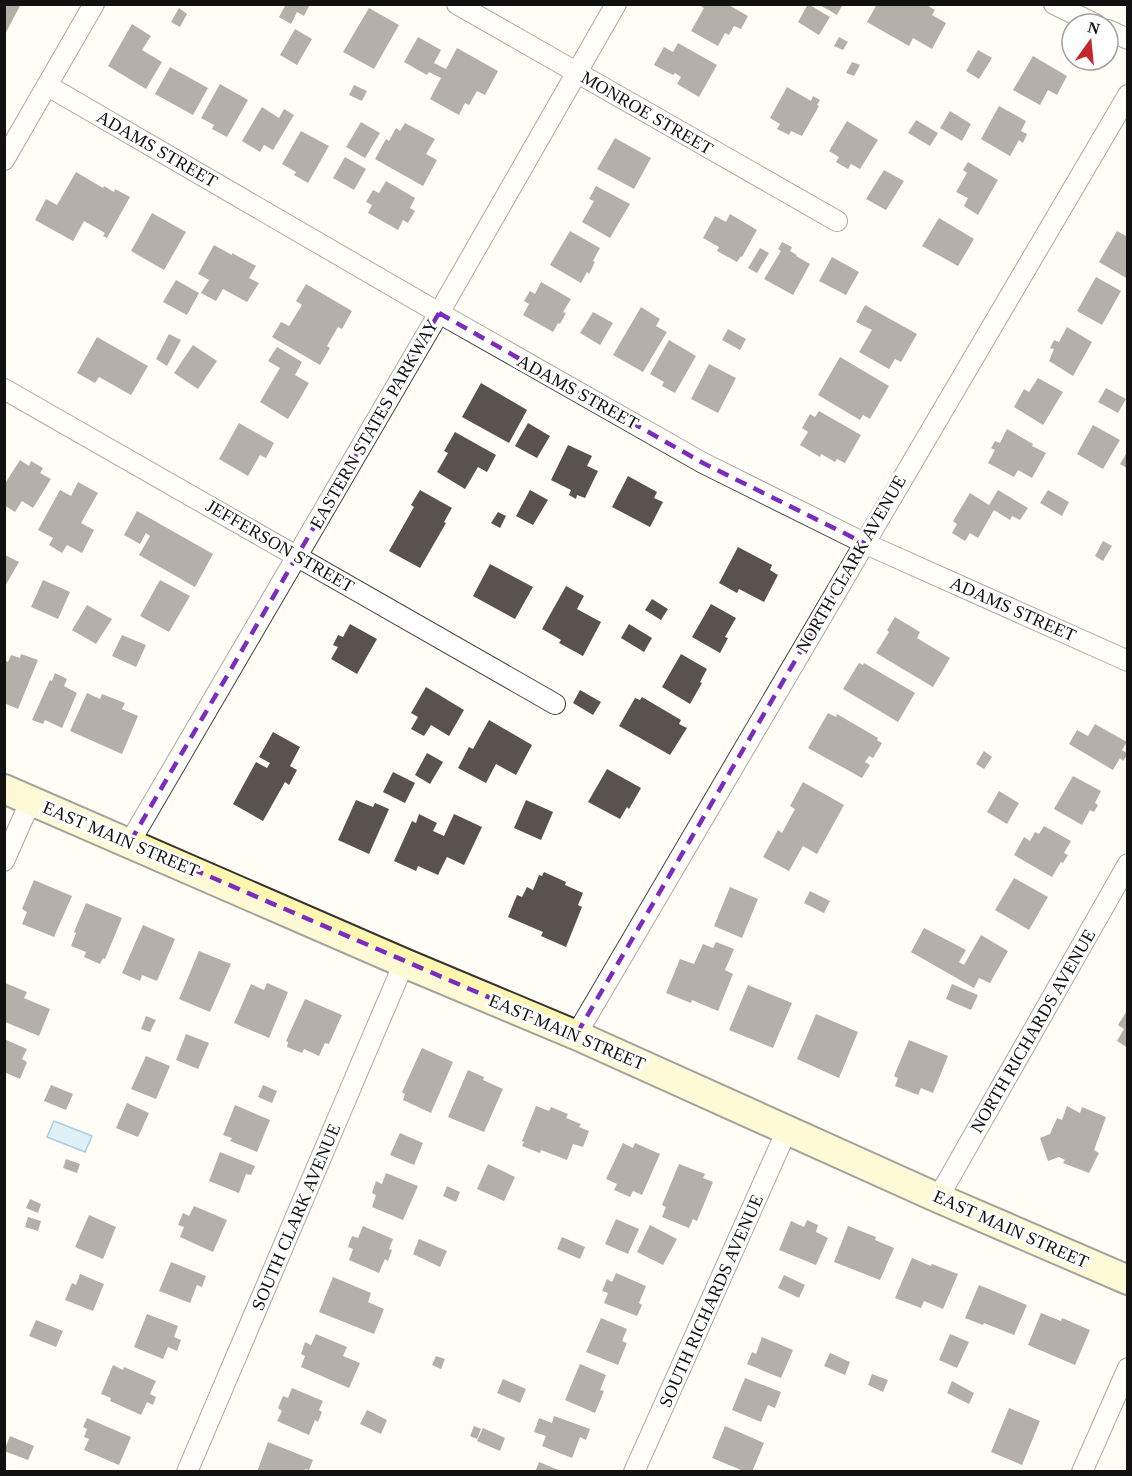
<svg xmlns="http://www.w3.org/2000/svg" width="1132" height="1476" font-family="'Times New Roman',serif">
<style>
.water{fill:#b9e0f7;stroke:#3f96cf;stroke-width:1.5}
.building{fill:#5a524d}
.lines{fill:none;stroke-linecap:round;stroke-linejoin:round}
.street-casing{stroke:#444;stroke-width:22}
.secondary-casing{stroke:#333;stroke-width:32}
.street{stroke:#fff;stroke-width:20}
.secondary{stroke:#fff6b0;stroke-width:28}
.marked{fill:none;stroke:#7b2cbf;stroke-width:4.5;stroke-dasharray:12 8;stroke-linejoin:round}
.labels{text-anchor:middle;stroke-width:6;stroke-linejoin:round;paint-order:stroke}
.street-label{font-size:18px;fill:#111;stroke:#fff}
</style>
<rect width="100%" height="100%" fill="#fffdf5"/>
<path class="water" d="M54,1121l38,15 -7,16 -38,-15z"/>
<path class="building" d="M4,4h17l-17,32z
M286,4h24l-6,12 -7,-4 -6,12 -12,-7z
M698,4h29l21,12 -7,13 -7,-3 -5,9 -4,-2 -7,13 -27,-15 13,-23z
M808,4l22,13 -11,18 -21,-13z
M818,4h25l-6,11z
M877,4h48l10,6 -3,5 14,8 -14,26 -19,-11 -4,8 -42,-24z
M179,8l8,6 -7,13 -9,-5z
M369,8l30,17 -25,44 -31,-17z
M132,24l19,12 -9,14 20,12 -16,27 -38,-23z
M295,29l17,10 -15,26 -17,-10z
M418,37l23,13 -7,13 12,6 11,-21 41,23 -13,24 -8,-4 -8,14 -4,-2 -6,12 -29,-16 11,-21 -12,-6 -2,3 -23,-13z
M839,37l9,5 -5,8 -9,-4z
M678,43l39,22 -18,32 -22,-13 4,-7 -6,-4 -2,2 -19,-10 10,-18 9,5z
M978,50l14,8 -13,21 -13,-8z
M1033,56l34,20 -10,19 -9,-5 -8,15 -27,-15z
M852,62l8,3 -6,11 -8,-3z
M170,67l38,21 -15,27 -38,-21z
M220,84l28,16 -21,37 -15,-8 2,-4 -13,-7z
M354,85l13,6 -5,10 -13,-6z
M787,87l24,14 2,-5 7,4 -3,5 2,1 -17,30 -11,-5 -2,4 -12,-6 3,-5 -10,-6z
M999,106l27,15 -5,10 6,3 -4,9 -4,-3 -9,16 -29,-17z
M262,107l17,11 5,-9 10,6 -21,35 -9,-5 -4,7 -18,-11z
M950,111l21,13 -9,17 -22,-13z
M916,120l22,13 -8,13 -22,-13z
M847,121l31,19 -18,29 -9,-5 -3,5 -12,-7 3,-5 -10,-6z
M361,122l19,11 -15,25 -19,-11z
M405,123l30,16 -9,15 11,6 -14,26 -48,-27 11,-20 3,2 7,-13 4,3z
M301,131l28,15 -21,37 -14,-8 2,-3 -14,-8z
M615,138l36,20 -17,31 -37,-20z
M345,157l21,12 -12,21 -21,-12z
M968,162l30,18 -20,35 -14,-9 4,-8 -12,-6 11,-19 -4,-3z
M884,170l20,11 -18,29 -20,-11z
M76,172l27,16 1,-2 10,6 1,-3 15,8 -23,41 -4,-2 2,-3 -21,-12 -11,20 -38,-21 11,-21 11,6z
M386,181l29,17 -5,10 5,3 -7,12 -5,-3 -5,10 -30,-17 4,-8 -6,-3 7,-12 6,3z
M596,186l34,18 -20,34 -28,-16 12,-21 -5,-2z
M152,213l34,19 -22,38 -33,-19z
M730,214l27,16 -15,27 -1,-1 -4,6 -20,-11 2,-4 -16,-9 12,-22 11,6z
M939,218l35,21 -16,27 -36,-20z
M570,231l30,17 -7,13 2,1 -6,12 -2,-2 -6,11 -31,-18z
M1117,231l11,6v42l-29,-17z
M782,242l10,5 -2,4 7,4 -1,1 14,8 -17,31 -29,-16 17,-28 -3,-2z
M214,245l18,10v-2l24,13 -7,12 10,5 -12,19 -24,-13 -7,12 -15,-8 8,-13 -11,-6z
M760,248l9,5 -12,20 -9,-5z
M832,257l27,15 -13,23 -27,-14z
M1096,277l25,14 -19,34 -25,-14z
M176,280l23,13 -12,22 -24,-13z
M541,282l30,17 -8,13 3,1 -6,11 -2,-1 -5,9 -30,-17 6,-11 -5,-3 6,-10 5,3z
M306,284l46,27 -10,18 -4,-2 -11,19 3,2 -10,17 -48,-28 9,-15 8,4 13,-21 -6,-4z
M865,305l52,29 -16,28 -6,-3 -6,10 -30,-17 13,-22 -16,-8z
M641,307l19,12 -4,7 11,6 -24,40 -30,-17z
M593,312l20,11 -13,22 -20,-12z
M1067,327l25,15 -19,34 -24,-15 5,-12 -4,-1 4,-8 5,2z
M728,329l18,10 -6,11 -18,-10z
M169,334l12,6 -14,26 -11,-7z
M97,337l51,29 -17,29 -32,-18 -4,6 -18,-10z
M669,340l27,16 -21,37 -13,-7 2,-4 -14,-8z
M193,345l24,16 -19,28 -24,-16z
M277,347l25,15 -7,13 14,8 -21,36 -28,-17 20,-34 -12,-7z
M840,357l49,29 -19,33 -7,-4 -3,5 -42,-25z
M709,364l27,14 -18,35 -27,-14z
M1038,378l25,14 -20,33 -29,-18 10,-18 5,3z
M481,383l46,27 -18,33 -47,-26z
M1106,388l20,11 -8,14 -20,-11z
M819,411l42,24 -16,28 -8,-4 -2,3 -14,-8 -1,3 -20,-12 8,-13 -6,-4 8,-14 5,3z
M239,423l35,20 -8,15 -6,-3 -12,21 -29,-17z
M528,423l22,13 -13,22 -22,-12z
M1093,425l27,15 -17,29 -26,-15z
M1007,429l26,15 -1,2 14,7 -14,25 -14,-8 -4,7 -26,-14 7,-13 -4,-2 4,-7 5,2z
M455,432l41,23 -9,17 -9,-5 -13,22 -28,-17 11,-19 -4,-2z
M568,445l24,11 -5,10 11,5 -13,27 -8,-3 -1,4 -7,-4 2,-5 -20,-10z
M1128,451v18l-8,-5z
M20,460l9,6 2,-5 12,7 -3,5 11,6 -18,29 -11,-7 -7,11 -11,-7v-20z
M628,476l29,16 -3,6 9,4 -13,25 -38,-20z
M78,482l20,11 -17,30 13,7 -12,23 -15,-8 -5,8 -13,-8 4,-7 -15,-8 22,-40 11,6z
M420,490l32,18 -8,14 2,1 -26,45 -31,-17 25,-44 -3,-2z
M530,490l18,10 -15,25 -17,-9z
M998,490l30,18 -8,12 -8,-4 -2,4 -16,-10 -16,28 -8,-5 -5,8 -13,-8 5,-9 -4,-3 17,-28 19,12z
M1048,490l21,12 -7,14 -22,-13z
M137,511l76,43 -18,33 -56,-32 11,-19 -4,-3 -6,11 -16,-9z
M498,512l8,4 -6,12 -9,-5z
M1103,541l9,5 -9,15 -8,-5z
M738,547l34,18 -2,5 8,5 -14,27 -25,-13 -2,4 -18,-10z
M5,555l14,7 -15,26v-32z
M490,564l43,23 -18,32 -42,-23z
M43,580l27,12 -12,27 -27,-12z
M160,580l30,16 -21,36 -29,-16z
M566,586l18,10 -7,13 24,13 -18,34 -24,-13 2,-3 -19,-11z
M652,599l16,10 -7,11 -16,-10z
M711,604l25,14 -11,19 3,1 -8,15 -28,-16z
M87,605l25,14 -16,25 -24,-14z
M895,617l25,15 -3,6 33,20 -17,29 -57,-34 13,-21 -2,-2z
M350,624l27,15 -20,35 -26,-15 7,-12 -5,-2 5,-10 5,2z
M629,624l23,14 -8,14 -23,-14z
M122,635l24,10 -10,22 -24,-11z
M21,654l17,6 -20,49 -14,-6v-39l2,-3 2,1 3,-7 9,3z
M681,654l26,15 -7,13 2,1 -12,21 -28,-17z
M859,663l4,2 1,-2 51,30 -17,29 -55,-33z
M55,673l12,6 -3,7 13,7 -15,35 -17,-8 -2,4 -11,-4 18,-40 2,1z
M426,687l38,23 -15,26 -18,-11 -7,11 -13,-7 7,-12 -7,-4z
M580,690l21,12 -8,13 -20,-12z
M87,693l13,6 2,-5 23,9 -3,6 16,7 -16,38 -52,-23z
M642,697l39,23 -2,4 8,4 -17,27 -51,-29 16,-28 5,2z
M828,713l8,4 1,-3 41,24 -1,2 5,3 -9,15 -4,-2 -4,6 5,3 -8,13 -54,-30z
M489,720l43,25 -16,30 -20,-11 -10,19 -28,-15 11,-21 4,2z
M1095,724l32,18 -5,8 6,4 -5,7 -3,-3 -7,12 -44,-26 8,-14 11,6z
M273,732l27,15 -10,19 7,4 -8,15 -4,-3 -22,39 -30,-17 23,-42 11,6 3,-5 -11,-6z
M984,751l8,6 -8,12 -8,-5z
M427,753l16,9 -13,22 -15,-9z
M607,769l34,19 -12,21 -2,-2 -7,12 -32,-17z
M393,772l22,11 -10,20 -22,-11z
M1073,776l28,15 -6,12 3,2 -4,7 -4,-2 -8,15 -28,-16z
M803,782l41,23 -27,49 -14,-8 -14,25 -26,-14 15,-27 4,3 13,-24 -5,-3z
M999,791l20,12 -12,21 -20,-12z
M356,800l17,7 2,-4 14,6 -20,45 -31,-14z
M526,800l27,12 -12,28 -27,-12z
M419,814l18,9 -4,8 11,5 10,-22 28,13 -18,38 -17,-8 -9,18 -20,-9 -2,5 -22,-10 18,-40 4,2z
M1044,826l27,15 -7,12 4,2 -5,8 -2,-1 -9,15 -38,-22 10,-18 6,4 5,-9 4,2z
M544,872l22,10 -1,3 18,8 -5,12 4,2 -16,40 -25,-11 2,-4 -35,-15 9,-22 5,2 5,-10 6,3 6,-15 3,1z
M1014,878l34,19 -19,33 -34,-20z
M34,880l38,16 -18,41 -32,-13 5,-12 -5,-3z
M730,887l28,12 -16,39 -28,-12z
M810,891l20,10 -6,12 -20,-10z
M86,903l36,15 -17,41 -2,-1 -3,6 -16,-7 2,-5 -15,-6 5,-13 -2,-1z
M143,925l32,14 -18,42 -15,-6 -2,6 -18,-8z
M924,928l42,22 -7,12 5,3 17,-30 27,16 -18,32 -11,-5 -5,10 -63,-36z
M716,942l18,7 -9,21 8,4 -15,37 -26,-11 -1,3 -25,-10 14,-34 14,5 9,-20 10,4z
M199,951l32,13 -21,48 -31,-13z
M5,983l22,9 -3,6 26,11 -11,27 -34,-14z
M267,983l21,9 -19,46 -35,-15 17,-39 13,6z
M952,984l26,11 -7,15 -25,-11z
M748,985l44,18 -19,45 -44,-18z
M305,999l37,16 -13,29 -4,-1 -6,13 -15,-7 -2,4 -15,-6 1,-5 -2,-1z
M1128,1009v39l-11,-7 7,-12 -6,-4z
M816,1014l42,18 -19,46 -42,-19z
M146,1016l10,4 -6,12 -9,-3z
M186,1034l23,9 -11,26 -22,-9z
M4,1039l23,10 -5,10 5,3 -7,17 -16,-7z
M909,1040l39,16 -15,37 -12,-5 -3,7 -23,-9 3,-8 -4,-2z
M422,1048l31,14 -22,51 -28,-13 2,-6 -3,-2z
M146,1056l24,10 -14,33 -25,-10z
M468,1070l16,7 -1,3 20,9 -19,43 -36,-15z
M51,1085l22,9 -7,16 -22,-9z
M263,1085l14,6 -5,12 -14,-6z
M127,1103l22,10 -11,24 -22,-9z
M235,1105l35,15 -13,32 -27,-11 2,-3 -9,-3z
M536,1106l13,5 2,-4 17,7 -2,4 15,6 -2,3 10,4 -6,16 -10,-3 -6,16 -26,-10 -1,3 -18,-7 2,-4 -2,-1z
M1067,1106l13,7 2,-6 24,10 -12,33 5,3 -10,20 -26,-10 2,-3 -6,-3 -11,4 -8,-23 10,-4 7,-16 5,2z
M400,1133l23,10 -9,22 -24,-10z
M623,1143l10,5 2,-5 25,11 -18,41 -9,-4 -3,6 -16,-7 3,-6 -11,-5z
M220,1152l35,14 -4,9 -5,-1 -7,19 -30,-12z
M66,1159l14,5 -3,9 -14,-5z
M488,1164l27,13 -11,24 -27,-12z
M679,1164l26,10 -2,4 10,4 -16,39 -4,-2 -4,9 -27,-11 4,-10 -4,-2z
M386,1173l32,13 -15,34 -31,-13 4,-12 -4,-2 4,-12 6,3z
M447,1186l13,6 -4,10 -13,-6z
M30,1199l11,5 -3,9 -12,-5z
M194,1206l33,14 -14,32 -33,-15 4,-10 -6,-2 5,-12 6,3z
M89,1215l27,12 -13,32 -28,-12z
M28,1217l13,4 -3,10 -13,-4z
M616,1219l23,10 -11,25 -23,-10z
M807,1220l11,5 -2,7 12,6 -12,27 -37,-15 12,-29 13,6z
M650,1225l27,14 -14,26 -26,-13z
M363,1226l30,13 -4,10 3,1 -4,11 -3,-2 -6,14 -30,-13 4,-11 -5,-2 4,-11 6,2z
M848,1226l28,11 -1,3 19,8 -14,32 -46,-18z
M562,1237l23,10 -5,12 -23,-10z
M419,1239l28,12 -7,16 -27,-13z
M912,1258l19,8 1,-2 26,10 -15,35 -19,-8 -3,7 -26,-10z
M171,1262l35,14 -4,11 -5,-2 -7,18 -31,-12z
M616,1273l30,13 -7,17 3,2 -5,11 -33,-13 4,-10 -6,-2 5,-12 5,3z
M80,1274l24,10 -11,27 -28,-11 7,-17 4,2z
M784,1275l21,10 -6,13 -21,-10z
M333,1277l38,16 -3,9 16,7 -10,25 -55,-22z
M979,1285l48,20 -13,30 -30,-12 -1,2 -18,-7z
M1041,1313l20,8 1,-3 28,12 -15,35 -47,-20z
M147,1314l31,12 -4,11 7,3 -4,11 -9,-4 -5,12 -29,-12z
M601,1318l26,11 -5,12 5,2 -9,22 -32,-13z
M36,1320l27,11 -7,16 -27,-11z
M316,1334l31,13 -4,9 17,7 -11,25 -48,-21 4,-11 -4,-2 4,-12 6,3z
M950,1334l19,8 -12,26 -18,-8z
M762,1337l31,13 -12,28 -34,-14 5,-12 4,2z
M830,1353l20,9 -5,13 -21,-9z
M436,1356l9,3 -4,10 -9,-4z
M580,1364l26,11 -6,15 4,1 -9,22 -30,-13z
M113,1365l10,5 1,-3 32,14 -6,13 6,3 -3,8 -6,-3 -6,13 -31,-14 1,-3 -10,-4z
M872,1374l16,6 -5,12 -15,-7z
M745,1378l36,14 -6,16 -7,-3 -7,17 -29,-12z
M503,1379l23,10 -6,14 -23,-10z
M952,1381l22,12 -5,11 -22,-11z
M292,1388l31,13 -4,9 3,2 -4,10 -3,-2 -6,15 -32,-14 5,-10 -4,-3 5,-12 5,2z
M1009,1408l31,13 -18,44 -31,-13z
M367,1410l20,10 -6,14 -21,-10z
M554,1416l36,13 -4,11 -6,-3 -8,21 -30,-12 4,-10 -12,-4 5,-14 13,5z
M87,1418l44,19 -12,28 -35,-15 5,-11 -5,-2 3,-8 -4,-2z
M474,1426l7,3 -4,10 -7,-3z
M725,1426l39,17 -12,29h-6l-34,-14z
M483,1428l22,10 -5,13 -23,-10z
M10,1436l24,10 -6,14 -24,-9z
M268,1442l45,18 -4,10 -4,-1 -1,3h-47z
M539,1462l22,9v1h-26z"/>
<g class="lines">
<defs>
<path id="street" d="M457,4l380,217
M1054,4l41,20
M1108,30l20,9
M48,86l391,227 264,150 161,80 264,118
M4,160l90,-156
M4,389l551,315
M130,842l309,-529 177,-309
M4,861l27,-61
M576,1035l552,-940
M938,1198l190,-334
M187,1472l217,-509
M634,1472l153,-342
M1082,1472l46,-104"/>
<path id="secondary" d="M4,789l400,174 172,72 362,163 190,82"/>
</defs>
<use href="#street" class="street-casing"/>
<use href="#secondary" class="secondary-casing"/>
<use href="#street" class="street"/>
<use href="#secondary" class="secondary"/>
</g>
<path d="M0 0H1132V1476H0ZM439,313l264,150 161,80 -288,492 -446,-193z" fill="#fffdf5" fill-opacity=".55" fill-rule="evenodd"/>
<path class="marked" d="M439,313l264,150 161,80 -288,492 -446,-193z"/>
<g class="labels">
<g class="street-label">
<text transform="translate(647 113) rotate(30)" y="6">MONROE STREET</text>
<text transform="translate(157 149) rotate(30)" y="6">ADAMS STREET</text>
<text transform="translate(578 392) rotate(29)" y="6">ADAMS STREET</text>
<text transform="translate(374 424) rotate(-60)" y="6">EASTERN STATES PARKWAY</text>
<text transform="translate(280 546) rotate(30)" y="6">JEFFERSON STREET</text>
<text transform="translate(851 564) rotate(-60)" y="6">NORTH CLARK AVENUE</text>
<text transform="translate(1013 609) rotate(24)" y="6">ADAMS STREET</text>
<text transform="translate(121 839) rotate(23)" y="6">EAST MAIN STREET</text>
<text transform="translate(1033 1031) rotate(-60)" y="6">NORTH RICHARDS AVENUE</text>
<text transform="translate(567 1032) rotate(23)" y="6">EAST MAIN STREET</text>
<text transform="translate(296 1217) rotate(-67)" y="6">SOUTH CLARK AVENUE</text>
<text transform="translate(1011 1229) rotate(24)" y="6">EAST MAIN STREET</text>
<text transform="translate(711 1301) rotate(-66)" y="6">SOUTH RICHARDS AVENUE</text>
</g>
</g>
<rect width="1132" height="1476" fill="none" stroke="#111111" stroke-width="12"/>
<g transform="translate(1090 42) rotate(15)"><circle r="28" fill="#ffffff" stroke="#a0a0a0" stroke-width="1.5"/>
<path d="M0-4.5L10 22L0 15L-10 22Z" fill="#c4262e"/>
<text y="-9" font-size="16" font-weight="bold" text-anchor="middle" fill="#111111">N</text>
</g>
</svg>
